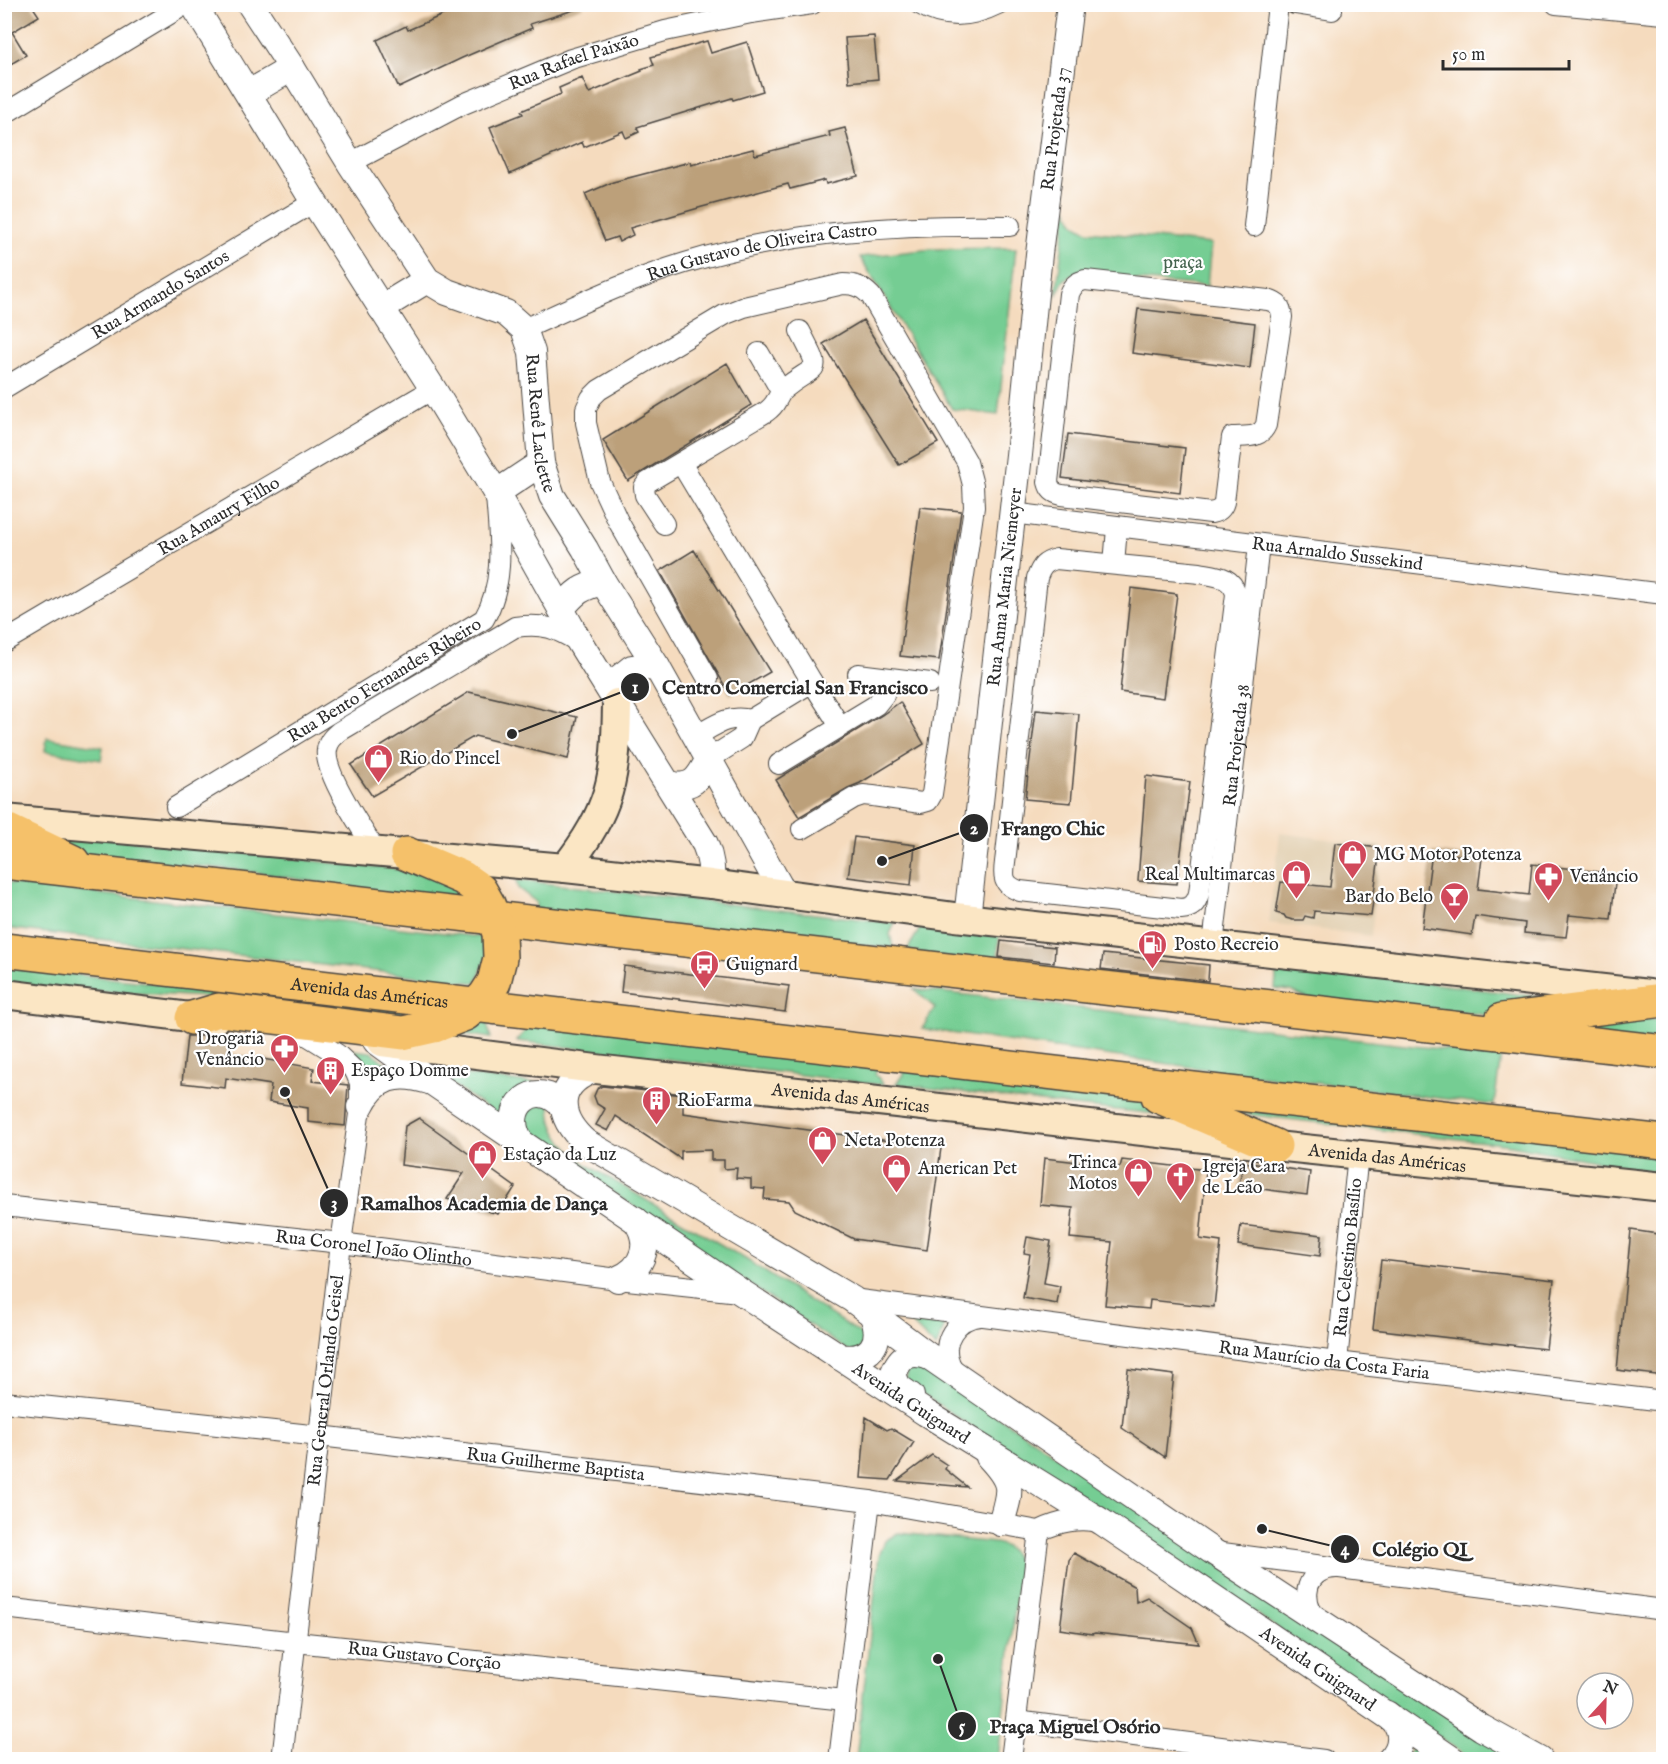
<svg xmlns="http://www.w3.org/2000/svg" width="1668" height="1764" font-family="'IM FELL English',serif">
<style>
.built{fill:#e3d1b4}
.green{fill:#75cd93;stroke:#507c5f;stroke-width:1.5}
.building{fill:#bca07a}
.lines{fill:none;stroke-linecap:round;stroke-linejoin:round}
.minor-casing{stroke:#494541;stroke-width:22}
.tertiary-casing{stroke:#494541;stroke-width:28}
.secondary-casing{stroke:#494541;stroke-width:32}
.trunk-casing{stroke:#494541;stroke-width:36}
.minor{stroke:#fff;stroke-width:20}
.tertiary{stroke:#fff;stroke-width:26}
.secondary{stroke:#fbe6c4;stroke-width:28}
.trunk{stroke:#f5c16b;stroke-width:33}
.labels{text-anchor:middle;stroke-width:4.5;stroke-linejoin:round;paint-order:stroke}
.street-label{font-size:18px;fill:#2b2b2b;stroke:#fff}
.park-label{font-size:18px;fill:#45644f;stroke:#fff}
.poi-label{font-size:18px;fill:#2b2b2b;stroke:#fff;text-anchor:start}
.leader{fill:none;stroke:#2b2b2b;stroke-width:2}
.callout-dot{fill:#2b2b2b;stroke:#fff;stroke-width:2}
.mark-label{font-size:18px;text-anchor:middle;font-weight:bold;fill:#fff}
.callout-label{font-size:20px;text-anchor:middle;font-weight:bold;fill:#2b2b2b;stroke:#fff;stroke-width:4.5;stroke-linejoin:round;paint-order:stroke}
</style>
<rect width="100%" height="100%" fill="#fff"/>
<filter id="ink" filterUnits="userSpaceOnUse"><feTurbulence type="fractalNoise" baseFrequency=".0167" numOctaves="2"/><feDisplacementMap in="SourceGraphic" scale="12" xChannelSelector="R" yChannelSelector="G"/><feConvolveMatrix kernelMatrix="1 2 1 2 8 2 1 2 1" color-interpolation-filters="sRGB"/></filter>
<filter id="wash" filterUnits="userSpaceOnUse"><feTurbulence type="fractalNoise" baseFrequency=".008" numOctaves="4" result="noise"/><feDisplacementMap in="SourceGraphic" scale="24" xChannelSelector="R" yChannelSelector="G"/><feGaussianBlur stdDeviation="1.35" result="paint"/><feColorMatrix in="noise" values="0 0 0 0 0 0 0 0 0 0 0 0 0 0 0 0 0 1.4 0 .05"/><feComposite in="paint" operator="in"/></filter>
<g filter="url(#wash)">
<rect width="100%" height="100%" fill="#f5dbbe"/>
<path class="built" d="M1280,833l102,13 -11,90 -102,-13z"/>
<path class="green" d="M1067,207c4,13 8,19 21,24l123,13 -4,42 -135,-11 -8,5 -8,16z
M1016,248l-18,167 -46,-6 -92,-152 72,-8z
M47,738l56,9 -2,13 -56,-9z
M5,827l256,27 79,10 52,4 47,11 37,28 -236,-37 -162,-15z
M516,880l379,43 -5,11 3,14 -358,-37 1,-9 -18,-14z
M5,883l484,55 -1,16 -12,29 -471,-55z
M921,927l78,9 -2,32 -90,-18z
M1277,964l312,39 -103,12 -79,-10 -61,2 -29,-4 -26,-12 -16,-2z
M5,967l159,17 281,24 -37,8 -24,1 -175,-20 -154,-8 -50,-5z
M914,989l587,67 -7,49 -282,-35 -290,-41 13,-21z
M498,1014l-11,10 4,14 -46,-7z
M1635,1017l28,4v25l-138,-17z
M522,1018l358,42 -5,14 9,11 -367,-44 10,-13z
M353,1050l18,2 17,13 -7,1 -13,10 -8,-18z
M895,1061l245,37 30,17 -97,-9 -177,-22 8,-11z
M432,1071l121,15c-9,37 4,54 31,77l163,97 111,72 5,4 2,9 -12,9z
M1169,1095l494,56v23l-152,-29 -309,-36z
M909,1321l36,4 -9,23z
M919,1364l594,395h-42l-59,-41 -396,-265 -23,-12 -82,-55 -6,-6 3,-14z
M898,1533l98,10c15,4 22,13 23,28l-21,188h-142l23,-204 6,-14z
M1413,1743l26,17h-33z"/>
<g id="blocks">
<path class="building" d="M4,4h27l8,12 -27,16 14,23 -22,13z
M449,4h133l1,3 -53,17 2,4 -70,30 -63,30 -22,-48 29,-14 2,4 44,-19z
M874,36l4,43 -29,3 -4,-44z
M707,41l4,12 36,-11 16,49 -30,9 -1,-2 -95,29 2,5 -13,6 -3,-7 -39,16 -2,-5 -72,32 -20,-47 33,-13 -2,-3 40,-17 -2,-6 23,-10 7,15 53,-22 -1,-2 13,-4 -3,-8z
M845,128l13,48 -32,8 -1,-4 -35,9 -2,-5 -86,23 -72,21 3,7 -14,7 -2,-5 -12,4 -20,-47 28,-12 77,-20 1,3 62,-16 2,6 75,-19 -1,-4z
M1138,309l117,14 -5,45 -118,-15z
M863,320l75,123 -39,22 -76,-121z
M727,363l24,42 -123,76 -25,-41z
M1068,434l117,14 -5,45 -118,-15z
M920,507l41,4 -22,149 -39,-4z
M694,550l76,122 -40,23 -70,-124z
M1131,588l46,6 -14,104 -43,-6z
M469,692l108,25 -9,42 -93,-23 -103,60 -21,-31z
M900,702l24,42 -64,39 -12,5 -49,29 -23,-37 106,-65z
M1036,710l43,4 -8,89 -46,-4z
M1146,776l44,6 -13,102 -39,-3z
M854,837l61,8 -4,40 -63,-8z
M1335,843l45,5 -9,68 -57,-5 -1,7 -8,-2 -2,4h-10l-7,-2 -2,-3 -8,-2 5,-31 49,5z
M1432,852l50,6 -4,31 51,6 3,-31 84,10 -5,45 -42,-4 -3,22 -42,-4 1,-10 -50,-7 -3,19 -50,-7z
M1001,941l54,6 -1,16 -55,-6z
M1103,954l106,11 -1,16 -107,-12z
M624,966l165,20 -4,26 -164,-20z
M222,1034l9,1 -2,18 85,15 -2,13 36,4 -3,41 -37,-4v-14l-39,-6 2,-17 -45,-7 -1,10 -43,-5 5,-47h26z
M602,1086l81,9v18l258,35 -14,102 -73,-11 -59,-29 -6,-9 -25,-2 1,-10 -14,-1v-9l-15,-1 1,-10 -13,1v-9h-13v-10l-30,1v8l-65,-43 -8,15 -12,-6 9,-16 -8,-5 -3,-8 3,-7z
M419,1118l96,69 -17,27 -51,-15 17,-26 -63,-8 4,-39z
M1044,1158l76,9 2,-7 84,10 -6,69 21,3 -7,65 -64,-7 -1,9 -44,-4 7,-63 -42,-4 3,-30 -33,-3z
M1243,1162l67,10 -3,23 -68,-9z
M1241,1225l81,10 -2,21 -82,-11z
M1631,1230l33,5v141l-47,-6z
M1027,1237l24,4 -7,42 16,3 -3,18 -34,-6 7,-44 -6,-1z
M1381,1260l173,20 -8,69 -173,-20z
M1128,1369l46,6 -9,82 -43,-29z
M866,1417l21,13 4,-2 23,14 -24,38 -29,-2z
M932,1455l15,10 -2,4 22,18 -70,-6z
M1074,1553l61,34 1,15 11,-5 45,31 7,16 -104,-11 -3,1 -32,-5 9,-69z"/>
</g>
</g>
<g filter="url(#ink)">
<use href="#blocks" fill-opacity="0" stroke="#494541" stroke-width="1.5"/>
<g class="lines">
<defs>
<g id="minor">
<path d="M919,4c26,16 53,13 79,0"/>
<path d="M1295,4l37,6"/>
<path d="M1556,4l108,10"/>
<path d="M4,114l182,-110"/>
<path id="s1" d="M350,163l111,-58 110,-46 94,-28 86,-18 61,-9"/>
<path d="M1254,226l24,-222"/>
<path d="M1085,280l183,20c10,3 13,6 14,17l-16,108c-6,14 -20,11 -34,12l-8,65c-2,7 -5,9 -13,11l-149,-18c-9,-2 -12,-5 -14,-13l21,-188c3,-8 7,-12 16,-14z"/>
<path id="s2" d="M524,329c53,-24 105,-49 161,-66 105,-32 215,-39 325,-37"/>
<path d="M759,353l22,38"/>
<path id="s3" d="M4,388l310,-186"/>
<path d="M681,463l131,219 28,44"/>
<path id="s4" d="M1012,513l652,81"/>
<path d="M664,524l-19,-29 -1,-8 4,-5 118,-70c4,-3 8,-7 10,-11 3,-4 4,-9 8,-12 34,-28 40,-11 16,-58"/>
<path d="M1056,559l144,14c16,3 32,3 36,21l-37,299c-3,11 -7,15 -18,16l-161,-18c-21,-7 -16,-18 -14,-37l31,-276c4,-12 8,-16 19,-19z"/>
<path d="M1114,564l3,-36"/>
<path id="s5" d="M4,642l429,-253"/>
<path d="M858,674l72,9"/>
<path d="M708,679l-90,-158 -18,-39 -14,-59v-14l5,-11 8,-8 127,-76 18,-7 99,-23c13,0 19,3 28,12l96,166 6,23 1,22 -42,287 -4,7 -7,2 -48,-7 -10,-1 -9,3 -52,31"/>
<path d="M750,720l62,-38"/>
<path d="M696,736c18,-10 32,-22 54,-16l-8,18 -33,21"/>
<path d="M779,764l97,-59 8,-10 2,-17"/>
<path id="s6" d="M176,807l308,-188c22,-38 15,-82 12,-123"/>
<path d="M376,851c-13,-20 -53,-80 -49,-101 1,-9 7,-14 13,-19l175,-104c29,-4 41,1 65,16"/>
<path id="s7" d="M1213,945l46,-400"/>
<path id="s8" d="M4,1206l337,37 277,36 121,13"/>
<path id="s9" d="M852,1299l485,63 327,39"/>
<path id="s10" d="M1337,1362l21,-208"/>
<path d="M958,1376c-3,-3 -6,-8 -8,-12 -10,-22 6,-46 30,-48"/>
<path id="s11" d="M4,1402l316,34 550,65 169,30c21,-10 39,-13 62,-9"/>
<path d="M1215,1552l449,58"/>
<path id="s12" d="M4,1608l292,34 549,58"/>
<path d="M1317,1619c-18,-21 -11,-50 19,-51"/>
<path d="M1016,1721l308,39"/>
<path id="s13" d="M282,1760l59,-517 19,-136v-24l-5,-12 -18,-17 -37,-23"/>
<path d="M839,1760l31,-259"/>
<path d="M1011,1760l28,-229"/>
</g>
<g id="tertiary">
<path d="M193,4l121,198 119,187 63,104 84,150 125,201c6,14 7,25 6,40"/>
<path id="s14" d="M250,4l42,64 58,95 77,117 20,12 59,21 18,16 8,23 9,111 11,33 33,53 18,33 54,85 127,227"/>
<path d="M249,93l43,-25"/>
<path d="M381,308l46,-28"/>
<path d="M496,493l45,-30"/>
<path d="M561,609c14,-17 20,-22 42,-27"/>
<path d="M608,687l24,-19 25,-1"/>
<path d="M670,785c24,3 28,-6 39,-26"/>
<path id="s15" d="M967,918l52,-463 20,-201 31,-250"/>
<path id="s16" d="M376,1041l56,41 309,210 185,121 176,109 351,238"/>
<path d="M596,1069c-41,14 -41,46 -11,73l267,157 78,58 282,194 270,177 58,32"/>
<path d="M360,1107c15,-31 37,-36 69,-26"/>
<path d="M521,1143c-23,-37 17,-67 42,-36"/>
<path d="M618,1279c27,-11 34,-37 17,-60"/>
<path d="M840,1357c29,5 44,-14 33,-41"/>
<path d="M911,1396l-13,-9 -5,-12c7,-20 17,-25 37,-18"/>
<path d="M989,1457c25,27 22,32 12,66"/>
<path d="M1387,1714c17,12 17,32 3,46"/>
</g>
<g id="secondary">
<path d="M4,819l561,49 146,16 244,33 694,77"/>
<path d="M565,868c47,-59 51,-91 52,-165"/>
<path d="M4,994l210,26"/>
<path id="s17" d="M382,1042l214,27 679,77 389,41"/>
</g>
<g id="trunk">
<path d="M4,829l69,33"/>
<path d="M4,862l1660,190"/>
<path id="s18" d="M4,950l1119,131 541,61"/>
<path d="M192,1018l27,-8 184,23 31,-7 31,-12 11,-9 9,-9 9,-14 6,-24 -1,-25 -11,-29 -8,-14 -17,-12 -56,-24"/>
<path d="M1502,1020l162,-20"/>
<path d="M1158,1096l117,50"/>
</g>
</defs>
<use href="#minor" class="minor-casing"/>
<use href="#tertiary" class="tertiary-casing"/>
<use href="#secondary" class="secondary-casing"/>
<use href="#trunk" class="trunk-casing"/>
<use href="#minor" class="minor"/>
<use href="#tertiary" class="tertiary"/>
<use href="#secondary" class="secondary"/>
<use href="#trunk" class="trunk"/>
</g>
</g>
<defs>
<symbol id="shop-pin" viewBox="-11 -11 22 30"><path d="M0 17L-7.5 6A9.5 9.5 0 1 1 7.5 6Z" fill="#d1495b" stroke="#fff"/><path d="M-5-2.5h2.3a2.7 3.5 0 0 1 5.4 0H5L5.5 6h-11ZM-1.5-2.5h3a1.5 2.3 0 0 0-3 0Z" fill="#fff"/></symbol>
<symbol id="pharmacy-pin" viewBox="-11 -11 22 30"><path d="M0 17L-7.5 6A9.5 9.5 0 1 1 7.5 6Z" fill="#d1495b" stroke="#fff"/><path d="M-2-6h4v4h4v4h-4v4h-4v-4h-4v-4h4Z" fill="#fff"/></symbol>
<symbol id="bar-pin" viewBox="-11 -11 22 30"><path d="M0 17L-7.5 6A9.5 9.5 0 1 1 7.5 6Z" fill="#d1495b" stroke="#fff"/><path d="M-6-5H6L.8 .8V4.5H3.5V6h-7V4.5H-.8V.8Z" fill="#fff"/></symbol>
<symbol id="fuel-pin" viewBox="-11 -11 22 30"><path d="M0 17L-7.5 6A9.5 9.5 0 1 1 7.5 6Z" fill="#d1495b" stroke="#fff"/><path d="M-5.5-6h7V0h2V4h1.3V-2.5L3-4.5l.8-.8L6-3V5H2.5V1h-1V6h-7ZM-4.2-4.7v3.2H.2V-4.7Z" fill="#fff"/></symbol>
<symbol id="bus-pin" viewBox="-11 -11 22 30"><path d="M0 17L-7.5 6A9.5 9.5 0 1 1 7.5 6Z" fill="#d1495b" stroke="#fff"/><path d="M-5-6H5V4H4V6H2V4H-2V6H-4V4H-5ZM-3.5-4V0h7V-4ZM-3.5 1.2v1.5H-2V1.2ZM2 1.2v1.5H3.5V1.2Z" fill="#fff"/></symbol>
<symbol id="building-pin" viewBox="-11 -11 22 30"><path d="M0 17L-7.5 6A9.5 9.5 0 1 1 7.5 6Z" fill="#d1495b" stroke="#fff"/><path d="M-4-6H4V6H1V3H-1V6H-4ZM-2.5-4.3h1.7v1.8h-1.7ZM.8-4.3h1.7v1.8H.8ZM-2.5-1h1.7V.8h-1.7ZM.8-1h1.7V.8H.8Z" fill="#fff"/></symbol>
<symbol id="church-pin" viewBox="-11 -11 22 30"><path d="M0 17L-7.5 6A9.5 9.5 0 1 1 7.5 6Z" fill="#d1495b" stroke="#fff"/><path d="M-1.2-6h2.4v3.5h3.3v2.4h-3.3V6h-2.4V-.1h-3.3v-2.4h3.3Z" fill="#fff"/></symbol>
</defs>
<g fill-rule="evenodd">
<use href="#shop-pin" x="362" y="742" width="33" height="45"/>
<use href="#shop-pin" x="1336" y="838" width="33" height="45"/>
<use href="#shop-pin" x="1280" y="858" width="33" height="45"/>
<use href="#pharmacy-pin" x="1532" y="860" width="33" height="45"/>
<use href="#bar-pin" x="1438" y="880" width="33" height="45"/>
<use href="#fuel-pin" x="1136" y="928" width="33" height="45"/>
<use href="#bus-pin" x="688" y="948" width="33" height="45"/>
<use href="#pharmacy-pin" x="268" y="1032" width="33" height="45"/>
<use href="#building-pin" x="314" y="1054" width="33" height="45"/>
<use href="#building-pin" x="640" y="1084" width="33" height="45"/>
<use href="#shop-pin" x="806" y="1124" width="33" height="45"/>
<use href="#shop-pin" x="466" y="1138" width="33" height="45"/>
<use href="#shop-pin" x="880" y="1152" width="33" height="45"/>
<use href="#shop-pin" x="1122" y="1156" width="33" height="45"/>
<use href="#church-pin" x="1164" y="1160" width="33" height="45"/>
</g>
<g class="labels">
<g class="street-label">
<text dy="6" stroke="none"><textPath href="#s1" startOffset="246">Rua Rafael Paixão</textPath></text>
<text dy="6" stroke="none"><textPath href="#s15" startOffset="794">Rua Projetada 37</textPath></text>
<text dy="6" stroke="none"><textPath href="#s2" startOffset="252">Rua Gustavo de Oliveira Castro</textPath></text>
<text dy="6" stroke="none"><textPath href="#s3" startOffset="182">Rua Armando Santos</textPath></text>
<text dy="6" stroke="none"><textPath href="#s14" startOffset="534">Rua Renê Laclette</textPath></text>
<text dy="6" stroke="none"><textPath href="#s5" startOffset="249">Rua Amaury Filho</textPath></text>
<text dy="6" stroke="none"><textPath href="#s4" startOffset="328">Rua Arnaldo Sussekind</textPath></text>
<text dy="6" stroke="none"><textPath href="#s15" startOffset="333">Rua Anna Maria Niemeyer</textPath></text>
<text dy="6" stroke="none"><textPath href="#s6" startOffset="244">Rua Bento Fernandes Ribeiro</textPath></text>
<text dy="6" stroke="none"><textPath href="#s7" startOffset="201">Rua Projetada 38</textPath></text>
<text dy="6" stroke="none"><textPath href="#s18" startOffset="368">Avenida das Américas</textPath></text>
<text dy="6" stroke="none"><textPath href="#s17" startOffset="472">Avenida das Américas</textPath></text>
<text dy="6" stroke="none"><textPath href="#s17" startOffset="1012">Avenida das Américas</textPath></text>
<text dy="6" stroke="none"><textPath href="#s8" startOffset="372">Rua Coronel João Olintho</textPath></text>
<text dy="6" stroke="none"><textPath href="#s10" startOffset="105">Rua Celestino Basílio</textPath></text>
<text dy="6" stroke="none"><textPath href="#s9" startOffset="476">Rua Maurício da Costa Faria</textPath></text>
<text dy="6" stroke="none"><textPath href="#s13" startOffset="382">Rua General Orlando Geisel</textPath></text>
<text dy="6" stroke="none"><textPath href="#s16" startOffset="646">Avenida Guignard</textPath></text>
<text dy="6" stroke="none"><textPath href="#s11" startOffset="555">Rua Guilherme Baptista</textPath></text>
<text dy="6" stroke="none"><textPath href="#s12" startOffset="423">Rua Gustavo Corção</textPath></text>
<text dy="6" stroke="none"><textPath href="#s16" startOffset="1132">Avenida Guignard</textPath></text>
</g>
<g class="park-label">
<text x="1183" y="268">praça</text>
</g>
<g class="poi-label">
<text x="399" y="764">Rio do Pincel</text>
<text x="1374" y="860">MG Motor Potenza</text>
<text x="1275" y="880" text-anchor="end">Real Multimarcas</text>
<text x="1570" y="882">Venâncio</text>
<text x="1433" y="902" text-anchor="end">Bar do Belo</text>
<text x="1174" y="950">Posto Recreio</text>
<text x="726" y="970">Guignard</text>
<text x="264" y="1044" text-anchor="end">Drogaria<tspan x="264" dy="21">Venâncio</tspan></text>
<text x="351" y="1076">Espaço Domme</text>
<text x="677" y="1106">RioFarma</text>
<text x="844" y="1146">Neta Potenza</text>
<text x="503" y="1160">Estação da Luz</text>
<text x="1117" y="1168" text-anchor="end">Trinca<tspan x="1117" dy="21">Motos</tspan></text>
<text x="1202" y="1172">Igreja Cara<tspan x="1202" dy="21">de Leão</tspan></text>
<text x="918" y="1174">American Pet</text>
</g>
</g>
<path class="leader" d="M512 734L635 687M882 861L974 828M285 1092L334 1203M1262 1529L1345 1549M938 1659L962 1726"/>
<g class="callout-dot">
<circle cx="512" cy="734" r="6"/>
<circle cx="882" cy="861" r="6"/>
<circle cx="285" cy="1092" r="6"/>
<circle cx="1262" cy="1529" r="6"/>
<circle cx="938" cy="1659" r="6"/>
<circle cx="635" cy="687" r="15"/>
<circle cx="974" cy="828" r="15"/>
<circle cx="334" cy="1203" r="15"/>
<circle cx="1345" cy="1549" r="15"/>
<circle cx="962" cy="1726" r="15"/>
</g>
<g class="mark-label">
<text x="635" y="693">1</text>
<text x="974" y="834">2</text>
<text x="334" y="1209">3</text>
<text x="1345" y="1555">4</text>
<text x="962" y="1732">5</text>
</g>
<g class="callout-label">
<text x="795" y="694">Centro Comercial San Francisco</text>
<text x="1053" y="835">Frango Chic</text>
<text x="484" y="1210">Ramalhos Academia de Dança</text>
<text x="1420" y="1556">Colégio QI</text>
<text x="1075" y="1733">Praça Miguel Osório</text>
</g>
<rect width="1668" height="1764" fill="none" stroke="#fff" stroke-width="24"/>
<g transform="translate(1605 1701) rotate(22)"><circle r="28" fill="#ffffff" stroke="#aaaaaa" stroke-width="1.5"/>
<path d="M0-4.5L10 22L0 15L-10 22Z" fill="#d1495b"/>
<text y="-9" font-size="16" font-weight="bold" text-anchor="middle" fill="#2b2b2b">N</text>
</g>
<path d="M1443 60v9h126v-9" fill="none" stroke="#2b2b2b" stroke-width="3"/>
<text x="1452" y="60" font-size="18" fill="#2b2b2b" stroke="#ffffff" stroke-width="4.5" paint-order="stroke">50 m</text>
</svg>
